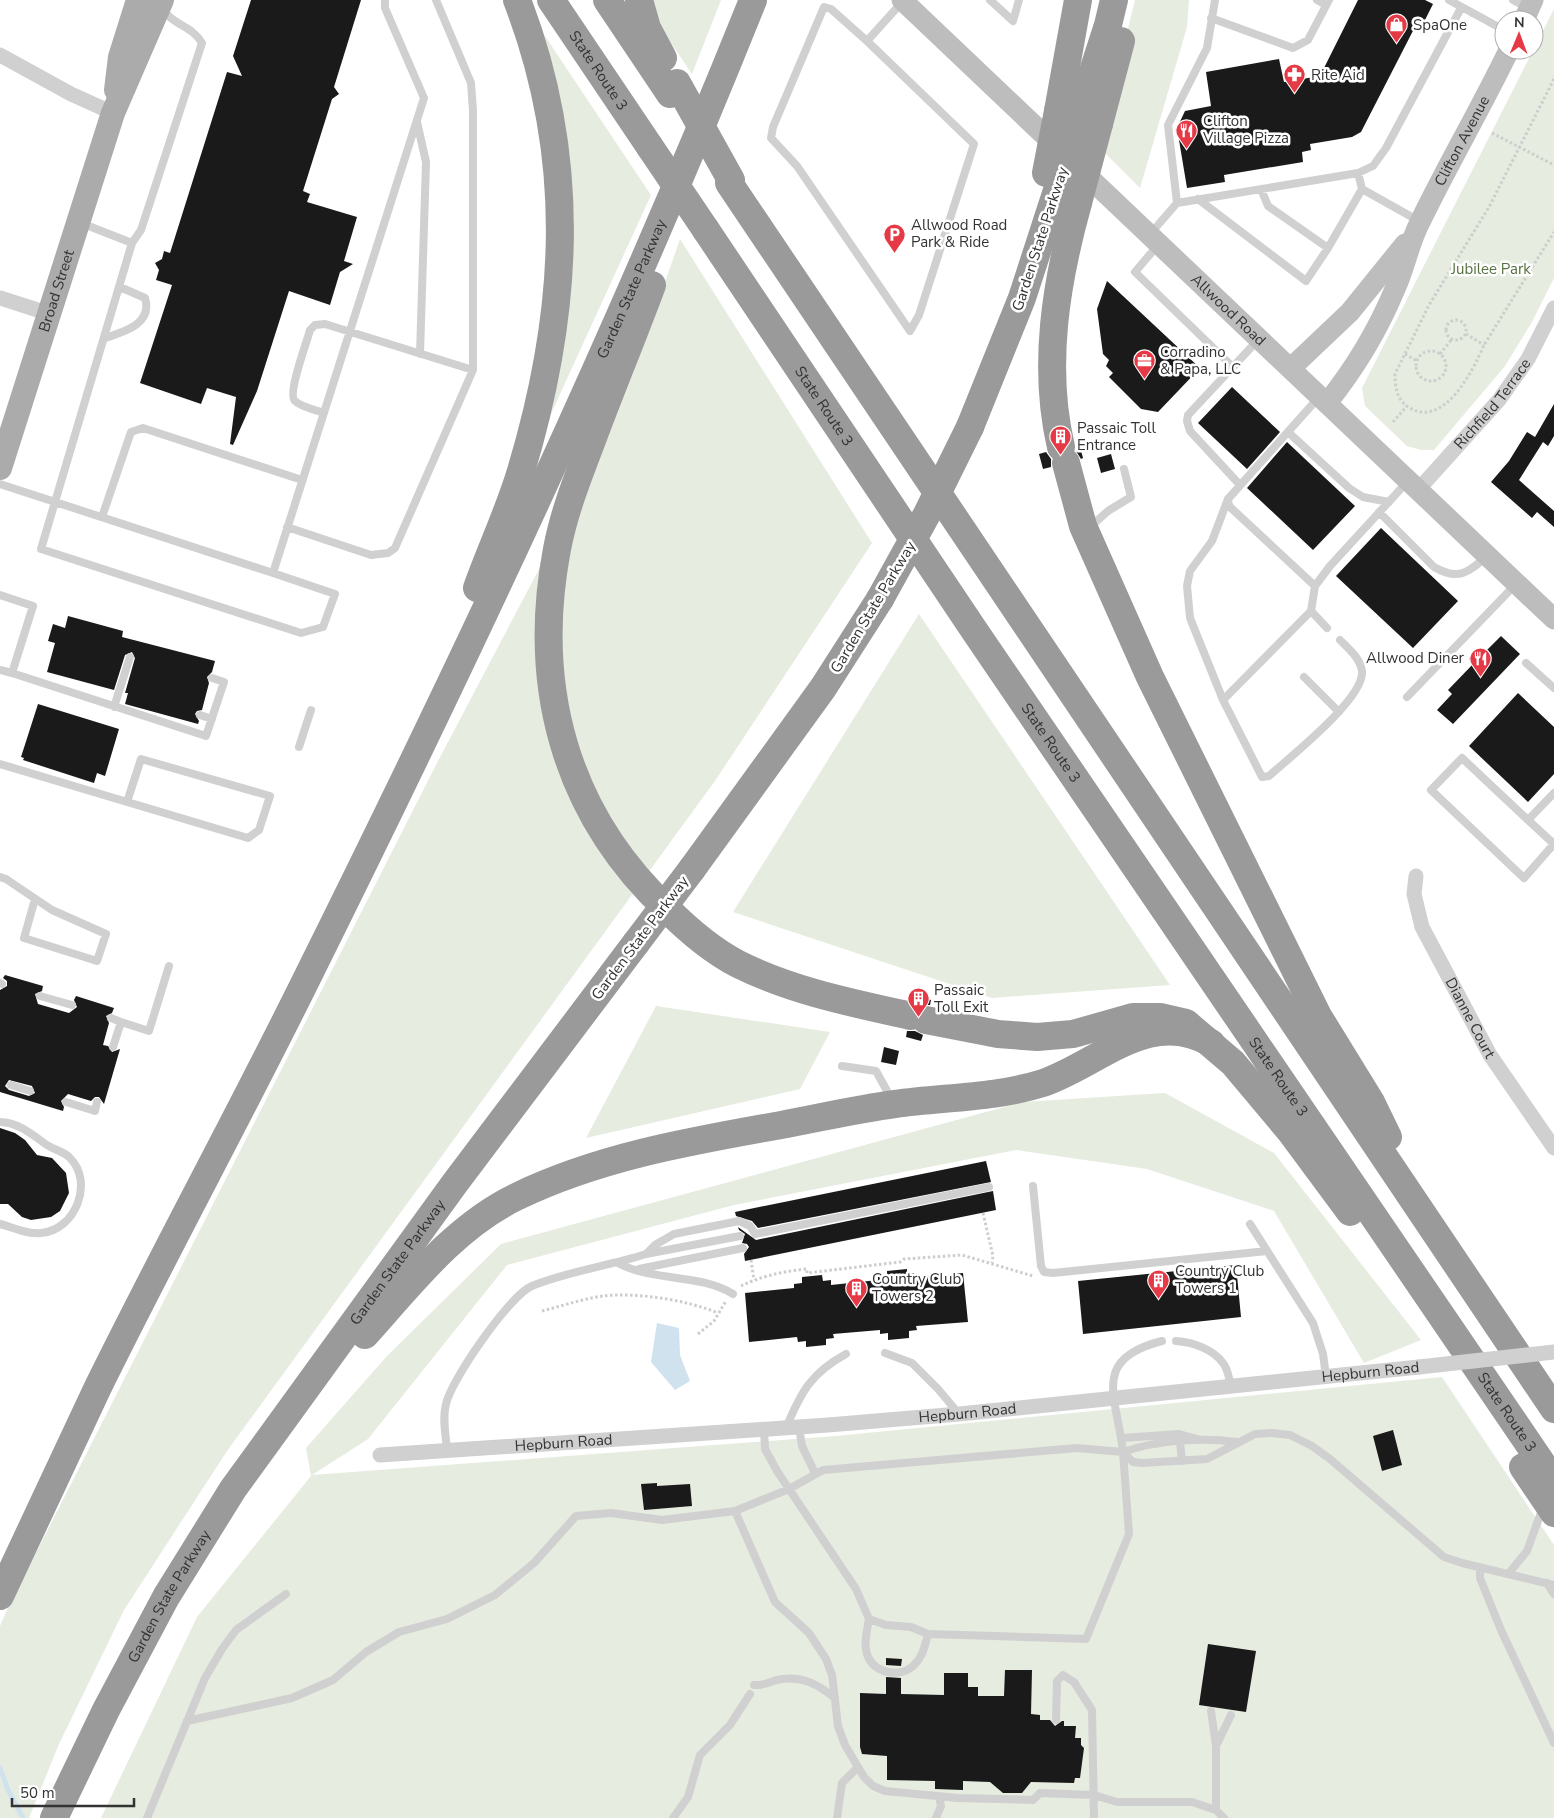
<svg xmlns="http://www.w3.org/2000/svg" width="1554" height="1818" font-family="'Nunito Sans',sans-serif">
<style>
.green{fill:#e6ecdf}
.water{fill:#cfe2ee}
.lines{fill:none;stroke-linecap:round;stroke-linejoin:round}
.stream{stroke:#cfe2ee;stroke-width:5}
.building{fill:#1a1a1a;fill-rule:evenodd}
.path{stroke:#cdcdcd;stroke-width:3;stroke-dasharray:2.5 2.5;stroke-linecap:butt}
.lane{stroke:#d0d0d0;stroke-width:8}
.street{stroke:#d0d0d0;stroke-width:15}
.secondary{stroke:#bdbdbd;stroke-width:21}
.primary{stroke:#ababab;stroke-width:24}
.highway{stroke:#9a9a9a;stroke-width:28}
.street-bridge{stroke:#d0d0d0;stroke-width:15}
.highway-bridge{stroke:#9a9a9a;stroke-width:28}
.labels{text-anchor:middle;stroke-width:5;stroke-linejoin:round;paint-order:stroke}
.poi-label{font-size:15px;fill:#333;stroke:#fff;text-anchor:start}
.street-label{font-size:15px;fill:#333;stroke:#fff}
.park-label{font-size:15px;fill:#56703f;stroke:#fff}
</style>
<rect width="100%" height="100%" fill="#fff"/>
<path class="green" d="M653,0h68l-29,74 -38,-56z
M1135,0h54l-2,27 -47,161 -41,-41z
M1554,9v269l-22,44 -27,44 -71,84h-13l-14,-4 -42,-40 -3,-18z
M537,24l114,171 -106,232 14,-95z
M680,239l192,304 -155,235 -490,673 -103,159 -65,134 -30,74h-29v-192l6,-14 431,-849 170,-323 27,-69z
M919,614l251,371 -178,13 -259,-86z
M656,1006l174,26 -30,57 -214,49z
M1165,1093l109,60 147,187 -57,23 -90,-152 -127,-42 -131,-19 -282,55 -227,60 -139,174 -56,36 524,-39 606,-59 112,168v273h-1453l96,-201 114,-141 -5,-28 81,-92 114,-112 522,-142z"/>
<path class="water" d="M657,1323l22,5 1,27 10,26 -15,9 -24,-28z"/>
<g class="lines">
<path class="stream" d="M0,1768l8,22 15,28"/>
</g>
<path class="building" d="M251,0h110l-27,87 5,7 -7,5 -29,92 7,3 -3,8 50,15 -13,44 9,3 -13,8 -10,33 -41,-14 -32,100 -24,54 -3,-1 6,-47 -29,-9 -6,16 -61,-21 32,-98 -16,-5 3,-10 -4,-7 7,-4 2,-8 6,2 57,-181 15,4 -9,-20z
M1358,0h67l8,4 -11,22 -5,-3 -56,109 -9,5 -42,7 1,6 -9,2 1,10 -79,13 1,7 -38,6 -10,-60 8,-17 26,-5 -5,-34 73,-13 5,23 36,-6z
M1107,281l93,87 -42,44 -17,-3 -32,-32 4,-4 -7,-7 3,-6 -6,-6 -6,-45z
M1232,387l48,45 -33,37 -49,-46z
M1554,404v32l-6,10 -5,-4 -24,38 35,31v16l-17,-15 -5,6 -41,-36 18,-21 18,-29 8,5z
M1287,442l68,64 -42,44 -66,-62z
M1079,443l4,15 -2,1 -5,-8v-7z
M1046,452l5,7v8l-8,2 -4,-15z
M1111,454l4,15 -14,4 -4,-15z
M1381,528l77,73 -45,47 -77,-72z
M68,616l55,15 -1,6 93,24 -3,11 -5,5 2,6 -7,27 -5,1 -2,3 4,7 -1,3 -73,-20 3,-11h-3l10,-35 -3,-6 -7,3 -11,35 -67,-18 8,-29 -7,-2 5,-17 12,4z
M1501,636l19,18 -67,70 -16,-14 15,-16 -4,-4 26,-27 -5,-4 10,-11 5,5z
M1518,693l36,34v47l-26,28 -59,-56z
M38,704l81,25 -14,47 -8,-3 -3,10 -71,-23 1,-2 -3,-1z
M5,975l38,11 -1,5 -7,3 3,10 31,9 8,-6 -3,-7 2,-4 38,12 -2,5 -6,3 3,7 -6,22 5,1 4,6 8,-3 -16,55 -5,-7h-4l-4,4 -23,-7 -7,7 3,6 -1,4 -63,-19v-102l7,-4v-5l-4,-3zM9,1080l23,6 3,7 -6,3 -20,-6 -4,-4z
M915,996l16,4 -1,5h-8l-8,-4z
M907,1031h8l8,4 -2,6 -15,-4z
M884,1047l15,4 -3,14 -15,-3z
M0,1128l15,5 10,7 12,15 15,3 14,15 3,20 -9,18 -9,6 -20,3 -9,-3 -14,-13h-8z
M986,1161l5,21 -233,46 -6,-7 -16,-5 -1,-4z
M993,1191l3,19 -251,51 -1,-7 5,-7 -2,-3 -5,-1 3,-9 -6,-4 -1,-3 18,13z
M1236,1265l5,52 -158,17 -5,-53z
M907,1269v5l7,-1 1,4 48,-4 5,49 -52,4 1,4 -8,1v7l-21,2v-7l-8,1v-4l-47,4 1,4 -8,1v6l-20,2v-6l-8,1 -1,-5 -48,5 -4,-49 49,-5v-4l8,-1v-6l20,-2 1,6 8,-1v5l47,-5v-3l9,-1v-5z
M1393,1430l9,35 -20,6 -9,-35z
M657,1483v3l33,-2 2,22 -48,4 -3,-26z
M1208,1644l48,7 -10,61 -47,-7z
M886,1658l16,1 -1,7 -15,-1z
M1005,1670h27l-1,44 9,1v5h10l5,6 7,-5h2v5h12l-1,12h6v7l3,3 -4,30h-5l-1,5 -43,-1 -9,11h-19l-13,-11 -27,-1v9l-28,-1v-8l-48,-1v-24l-25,-2 -2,-7v-54l26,1v-17l15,1v16l43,1v-22h24v14h10v9h26z"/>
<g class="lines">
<path class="path" d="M1554,79l-65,128 -60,98 -34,69c0,14 2,27 15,34 34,20 63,-37 74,-63l70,-113
M1492,133l62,32
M1446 330a10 10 0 1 1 20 0a10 10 0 1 1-20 0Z
M1466,334l18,11
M1416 366a15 15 0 1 1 30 0a15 15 0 1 1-30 0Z
M1405,354l12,7
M1440,354l12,-15
M1393,422l14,-16
M983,1213l10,43 -1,7
M751,1260l3,20
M741,1286c20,-10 44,-15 66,-17v4l93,-11 4,-3 58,-4 71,21
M542,1311c20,-5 40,-12 61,-15 33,-4 84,4 115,17
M698,1334l16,-13 12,-20"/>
<path class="lane" d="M990,0l23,21 6,-21
M1317,0l9,5
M1449,0l55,30
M1513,0l15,8
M1211,18l82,30 15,-8 21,-40
M867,41l107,103 -55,171 -9,16 -113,-165 -26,-28 2,-11 51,-120 7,2 36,32 36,-40
M417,122l9,40 -6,192
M1362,189l57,32
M1198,199l108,82 22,-33 -60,-42 -7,-17
M1177,203l-9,-78 39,-77 8,-48
M81,223l51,20 9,-13 61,-187c-11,-18 -26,-16 -39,-33
M1151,233l26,-30 181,-30 15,-7 13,-18 75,-140
M132,243l-91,306 260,84 22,-6 12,-33 -62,-21
M1158,245l-23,27 98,95
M1328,248l34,-59 -4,-16
M105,338c19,-6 48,-14 40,-40l-25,-11
M324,413c-8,-3 -23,-6 -29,-12 -8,-7 12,-59 15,-71l5,-5 10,-1 148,46
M1288,432l61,56 14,9 26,5
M0,484l273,89 151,-475 -39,-90v-8
M1240,485l-50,-54 -3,-10 1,-6 70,-75
M1228,499l1,7 86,80 15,-20 77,-84
M1379,512l55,55c24,14 34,6 53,-11
M102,517l29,-85 12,-4 159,52
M287,527l84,28 17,-2 7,-5 78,-178v-259l-2,-28 -35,-83
M1090,527l18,-16 23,-14 -7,-28
M1315,586l-4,25 -88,89 -33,-82 -3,-32 3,-15 22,-30 16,-42 91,-102
M0,595l33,11 -21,67 -12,-3
M1311,611l16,17
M1526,663l28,25
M12,673l194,63 18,-54 -12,-4
M1304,677l35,35
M1407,697l109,-113
M1223,700l39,77 7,-1c21,-19 96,-78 93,-105 -2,-13 -13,-22 -22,-31
M114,707l16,-50
M200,715l12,4
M299,747l12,-37
M0,764l248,74 11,-8 11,-34 -129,-37 -14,43
M1528,820l26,24 -30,34 -93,-88 31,-32 66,62 26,-27
M0,877l6,2 46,31 54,24 -9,27 -73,-23 11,-39
M0,983l2,1
M40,996l32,9
M111,1018l10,4 -8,25
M121,1022l28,9 20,-65
M842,1066l34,5 16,29
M11,1085l19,6
M66,1102l29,9 2,-9
M0,1122c17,0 32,12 44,21 7,6 20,8 26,15 24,24 6,72 -29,75 -12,2 -29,-6 -41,-9
M1033,1186l8,80 3,6 9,1 214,-22
M1250,1224l63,99 10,31 3,22
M646,1254l94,-18
M618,1263c35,19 80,10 115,31
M639,1269l104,-21
M1176,1341c16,1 37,8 47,22 5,6 6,16 8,23
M885,1353l27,10 26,26 21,25
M799,1427l3,19 13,27
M786,1428c15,-36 25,-55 60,-74
M764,1429l1,20 12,22 79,118 13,30 17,6 25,2 17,7 158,5 43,-105 -6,-82
M1122,1438l57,-4 18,5
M1180,1442l2,19
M447,1450c-1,-14 -5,-31 -1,-46 5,-24 64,-109 86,-118 36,-15 77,-20 114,-32l9,-9 19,-11 65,-13 11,5 5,8 234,-47
M1123,1452l10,10 9,1 65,-4 48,-25 17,-1 18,2 22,11 18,13 114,98 18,6 92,22
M1123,1452c35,-12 78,-15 114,-10
M735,1511l40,91 34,31 17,26 6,16 6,51 7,19 19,32 9,9 12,5 73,7 75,2 7,-7 54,2 23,7h75l24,8 8,8
M1480,1567v11l21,52 53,113
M1509,1573l18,-22 16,-44
M1547,1583l7,11
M869,1619c-2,12 -6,27 -1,38 8,17 34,21 46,8 9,-8 11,-20 14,-31
M754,1685c9,1 15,-3 23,-5 24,-5 39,3 58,18
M1211,1711l5,35v64
M1056,1720l1,-39 6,-6 11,7 18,28 2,108
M187,1721l105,-23 41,-18 33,-28 33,-20 48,-13 48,-24 39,-32 42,-47 35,-3 51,7 73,-9 54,-22 34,-19 254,-22 46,4c-6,-55 -33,-93 39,-111
M1217,1744l14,-29
M147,1818l58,-140 17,-29 14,-19 50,-36
M673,1818l15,-21 12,-42 30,-30 20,-31
M837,1818l5,-35 15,-15
M936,1818l5,-12 -2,-9"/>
<g class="street">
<path d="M0,55l71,39 42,19"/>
<path d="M0,298l50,16"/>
<path id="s1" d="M1418,490l81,-90 29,-41 26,-51"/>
<path id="s2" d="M1416,876l-2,18 8,33 68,128 64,93"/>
<path id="s3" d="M380,1455l448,-30 131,-11 460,-47"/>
</g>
<g class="secondary">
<path id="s4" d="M902,0l652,619"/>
<path d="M1524,20l9,-20"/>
<path d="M1291,368l59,-56 55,-68"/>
<path id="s5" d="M1327,403c29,-36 50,-71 68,-114 10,-22 14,-46 25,-67 28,-58 61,-114 89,-172"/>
</g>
<g class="primary">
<path d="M116,90l4,-33 18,-57"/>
<path id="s6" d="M0,468l113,-355 49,-113"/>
</g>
<g class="highway">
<path id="s7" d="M551,0l99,147"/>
<path d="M607,0l63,94"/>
<path d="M639,0l8,28 16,30"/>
<path d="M1058,111l20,-111"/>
<path d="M1099,124l22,-83"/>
<path d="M1075,127l33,-102 6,-25"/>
<path d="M729,183l825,1226"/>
<path id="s8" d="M706,230l268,400 580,851"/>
<path d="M652,285c-18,48 -37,95 -55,142 -15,40 -32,80 -40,122 -26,137 8,264 110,360 21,21 44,41 71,55 54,27 114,39 173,52"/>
<path d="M970,427l52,-129 37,-114"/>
<path d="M1061,447c-19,-81 -5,-165 17,-244"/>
<path d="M1066,463l17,63 67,151 168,339 53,86 17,35"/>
<path d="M477,588c14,-39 32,-77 44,-117 48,-160 57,-313 -4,-471"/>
<path d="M692,869l131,-181 57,-89"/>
<path d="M926,1020l72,14 39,3 36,-3 60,-17h27l26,6 47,40 57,68 60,81"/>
<path d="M365,1335c45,-50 89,-108 151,-138 82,-40 175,-56 265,-72 38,-7 76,-16 114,-21 49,-7 101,-6 148,-21 56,-19 106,-76 168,-40"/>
<path d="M1523,1467l31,46"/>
<path id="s9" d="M0,1596c33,-70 65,-140 98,-209 68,-138 142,-273 210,-411 159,-320 312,-644 445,-976"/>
<path id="s10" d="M54,1818l52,-108 60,-113 67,-108 222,-306 181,-240"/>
</g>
<path class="street-bridge" d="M1419,1367l135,-15"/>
<path class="highway-bridge" d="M677,83l54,97
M650,147l56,83
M1063,171l12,-44
M1046,173l12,-62
M1078,203l21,-79
M880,599l47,-85 43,-87
M636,943l56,-74"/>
</g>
<defs>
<symbol id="shop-pin" viewBox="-11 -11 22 30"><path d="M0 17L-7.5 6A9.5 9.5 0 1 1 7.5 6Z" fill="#e63946" stroke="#fff"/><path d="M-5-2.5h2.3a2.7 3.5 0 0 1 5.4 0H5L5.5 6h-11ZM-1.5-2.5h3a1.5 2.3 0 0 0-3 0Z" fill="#fff"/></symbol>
<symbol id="pharmacy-pin" viewBox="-11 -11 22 30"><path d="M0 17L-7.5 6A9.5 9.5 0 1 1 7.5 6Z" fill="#e63946" stroke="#fff"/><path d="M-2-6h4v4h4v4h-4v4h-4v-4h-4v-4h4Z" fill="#fff"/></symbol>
<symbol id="restaurant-pin" viewBox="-11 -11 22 30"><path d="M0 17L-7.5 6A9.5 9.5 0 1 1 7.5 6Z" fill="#e63946" stroke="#fff"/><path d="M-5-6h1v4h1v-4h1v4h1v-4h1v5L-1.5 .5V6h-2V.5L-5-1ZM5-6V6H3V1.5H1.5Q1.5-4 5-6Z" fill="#fff"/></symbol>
<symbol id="parking-pin" viewBox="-11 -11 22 30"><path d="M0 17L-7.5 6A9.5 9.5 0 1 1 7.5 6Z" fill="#e63946" stroke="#fff"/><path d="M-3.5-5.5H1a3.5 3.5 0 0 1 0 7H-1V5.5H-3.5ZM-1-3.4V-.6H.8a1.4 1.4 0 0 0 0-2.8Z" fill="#fff"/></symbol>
<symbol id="office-pin" viewBox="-11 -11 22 30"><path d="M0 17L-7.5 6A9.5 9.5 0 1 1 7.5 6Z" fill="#e63946" stroke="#fff"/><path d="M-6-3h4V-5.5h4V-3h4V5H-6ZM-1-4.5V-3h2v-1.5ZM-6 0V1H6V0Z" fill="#fff"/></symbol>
<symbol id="building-pin" viewBox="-11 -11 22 30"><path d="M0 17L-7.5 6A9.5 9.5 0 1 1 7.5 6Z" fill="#e63946" stroke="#fff"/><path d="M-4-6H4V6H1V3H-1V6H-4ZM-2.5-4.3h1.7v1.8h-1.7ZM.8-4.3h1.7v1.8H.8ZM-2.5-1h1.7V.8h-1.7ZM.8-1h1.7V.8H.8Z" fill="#fff"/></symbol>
</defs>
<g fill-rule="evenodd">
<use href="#shop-pin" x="1384" y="12" width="25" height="34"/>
<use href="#pharmacy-pin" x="1282" y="62" width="25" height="34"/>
<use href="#restaurant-pin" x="1174" y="118" width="25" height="34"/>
<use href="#parking-pin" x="882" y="222" width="25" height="34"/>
<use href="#office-pin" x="1132" y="348" width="25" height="34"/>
<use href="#building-pin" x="1048" y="424" width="25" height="34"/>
<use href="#restaurant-pin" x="1468" y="646" width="25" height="34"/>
<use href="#building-pin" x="906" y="986" width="25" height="34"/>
<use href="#building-pin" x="1146" y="1268" width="25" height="34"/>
<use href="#building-pin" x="844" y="1276" width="25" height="34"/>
</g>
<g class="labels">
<g class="poi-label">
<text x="1413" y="30">SpaOne</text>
<text x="1311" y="80">Rite Aid</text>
<text x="1203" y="126">Clifton<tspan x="1203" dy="17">Village Pizza</tspan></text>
<text x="911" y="230">Allwood Road<tspan x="911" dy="17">Park &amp; Ride</tspan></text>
<text x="1160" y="357">Corradino<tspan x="1160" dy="17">&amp; Papa, LLC</tspan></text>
<text x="1077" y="433">Passaic Toll<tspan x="1077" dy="17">Entrance</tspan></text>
<text x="1464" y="663" text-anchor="end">Allwood Diner</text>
<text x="934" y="995">Passaic<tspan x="934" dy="17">Toll Exit</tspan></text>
<text x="1175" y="1276">Country Club<tspan x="1175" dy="17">Towers 1</tspan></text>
<text x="872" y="1284">Country Club<tspan x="872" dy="17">Towers 2</tspan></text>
</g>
<g class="street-label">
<text dy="5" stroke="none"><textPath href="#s7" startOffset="85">State Route 3</textPath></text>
<text dy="5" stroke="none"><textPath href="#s5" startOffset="296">Clifton Avenue</textPath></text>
<text transform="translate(1040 239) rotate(-72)" y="5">Garden State Parkway</text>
<text dy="5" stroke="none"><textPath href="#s9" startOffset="1452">Garden State Parkway</textPath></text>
<text dy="5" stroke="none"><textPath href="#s6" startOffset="186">Broad Street</textPath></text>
<text dy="5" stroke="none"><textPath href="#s4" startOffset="450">Allwood Road</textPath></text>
<text dy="5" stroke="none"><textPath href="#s1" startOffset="114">Richfield Terrace</textPath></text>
<text dy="5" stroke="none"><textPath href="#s8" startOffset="212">State Route 3</textPath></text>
<text transform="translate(873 607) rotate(-59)" y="5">Garden State Parkway</text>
<text dy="5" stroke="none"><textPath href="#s8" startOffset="618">State Route 3</textPath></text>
<text transform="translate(640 938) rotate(-53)" y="5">Garden State Parkway</text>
<text dy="5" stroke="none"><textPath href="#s2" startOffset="155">Dianne Court</textPath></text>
<text dy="5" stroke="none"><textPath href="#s8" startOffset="1022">State Route 3</textPath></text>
<text dy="5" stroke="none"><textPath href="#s10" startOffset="655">Garden State Parkway</textPath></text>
<text dy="5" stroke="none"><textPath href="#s3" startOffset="994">Hepburn Road</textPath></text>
<text dy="5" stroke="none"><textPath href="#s8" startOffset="1428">State Route 3</textPath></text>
<text dy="5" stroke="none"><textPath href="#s3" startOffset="589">Hepburn Road</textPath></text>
<text dy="5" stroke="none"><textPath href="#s3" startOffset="184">Hepburn Road</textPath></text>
<text dy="5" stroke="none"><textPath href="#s10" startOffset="250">Garden State Parkway</textPath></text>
</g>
<g class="park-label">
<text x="1491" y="274">Jubilee Park</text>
</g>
</g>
<g transform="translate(1519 35) rotate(1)"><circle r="24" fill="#ffffff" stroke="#adadad"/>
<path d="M0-4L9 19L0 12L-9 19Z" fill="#e63946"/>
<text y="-8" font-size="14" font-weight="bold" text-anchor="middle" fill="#333333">N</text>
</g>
<path d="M12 1798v8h122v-8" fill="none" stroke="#333333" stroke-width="2.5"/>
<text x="20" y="1798" font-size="15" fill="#333333" stroke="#ffffff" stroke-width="4" paint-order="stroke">50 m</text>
</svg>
